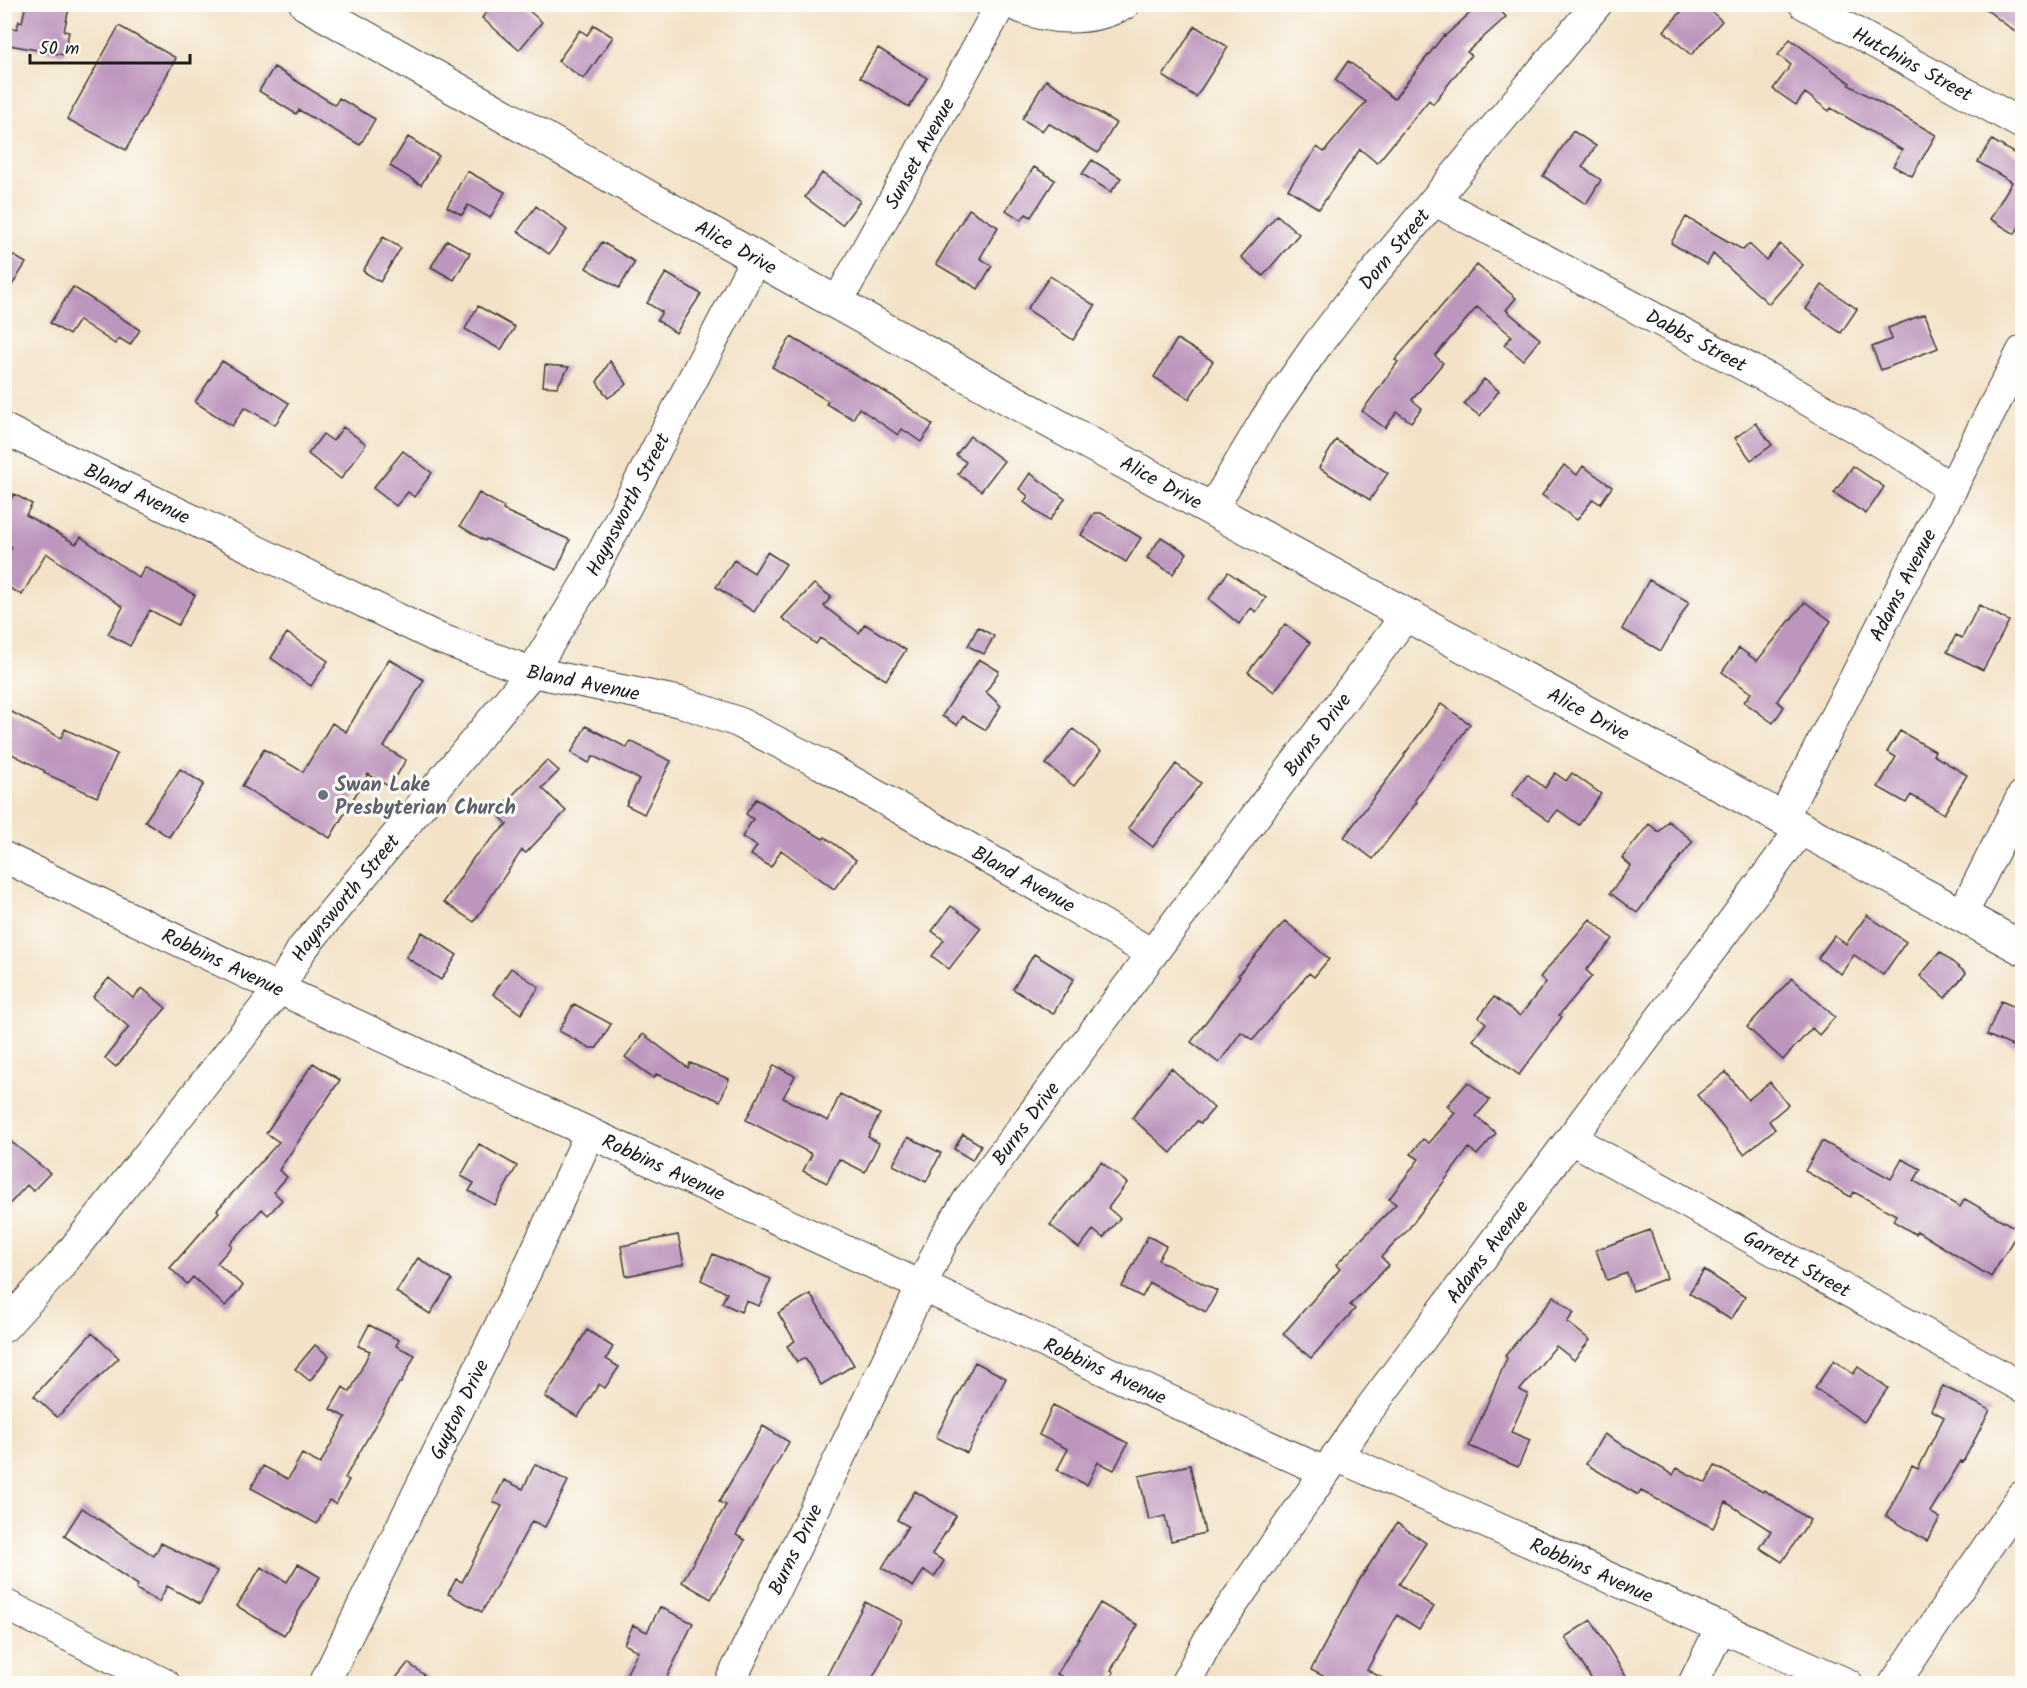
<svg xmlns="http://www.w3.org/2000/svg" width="2027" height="1688" font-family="Kalam,sans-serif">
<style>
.building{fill:#bd96bd}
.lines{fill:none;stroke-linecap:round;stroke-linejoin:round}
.minor-casing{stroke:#3c3a36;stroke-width:32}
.major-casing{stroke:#3c3a36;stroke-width:35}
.minor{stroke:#fff;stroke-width:30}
.major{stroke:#fff;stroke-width:33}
.worship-dot{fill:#6b7280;stroke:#fdfcf7;stroke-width:2}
.labels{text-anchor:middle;stroke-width:6;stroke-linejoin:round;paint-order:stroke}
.street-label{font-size:20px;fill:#1c1c1c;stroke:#fdfcf7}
.worship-label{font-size:20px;font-weight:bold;fill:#5b616d;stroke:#fdfcf7;text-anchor:start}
</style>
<rect width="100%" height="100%" fill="#fdfcf7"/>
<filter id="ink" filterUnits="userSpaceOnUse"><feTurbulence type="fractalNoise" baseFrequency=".0167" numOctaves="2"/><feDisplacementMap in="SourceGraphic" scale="12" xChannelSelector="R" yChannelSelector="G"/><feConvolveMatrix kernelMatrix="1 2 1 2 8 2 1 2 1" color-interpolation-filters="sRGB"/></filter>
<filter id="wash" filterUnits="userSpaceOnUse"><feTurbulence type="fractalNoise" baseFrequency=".008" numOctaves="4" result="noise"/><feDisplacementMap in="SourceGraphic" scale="24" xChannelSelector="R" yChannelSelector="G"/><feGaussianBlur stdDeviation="1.35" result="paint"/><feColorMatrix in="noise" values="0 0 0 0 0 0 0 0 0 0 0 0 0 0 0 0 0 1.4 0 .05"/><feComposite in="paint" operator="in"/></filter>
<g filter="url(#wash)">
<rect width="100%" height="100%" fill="#f3e2c7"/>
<g id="blocks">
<path class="building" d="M26,4h44l-6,27 5,1 -5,23 -60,-11v-17l13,2 2,-8 3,1z
M493,4h28l21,18 -23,28 -37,-32z
M1480,4h15l11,13 -39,35 4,3 -38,49 -4,-4 -52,63 -17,-14 -41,60 -31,-20 29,-42 7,5 42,-50 -31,-22 13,-19 20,15 -1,1 27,22 50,-64 1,1z
M1688,4h15l19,17 -31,34 -27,-24z
M1979,4h43v33z
M594,25l19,12 -29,42 -26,-18 22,-31 7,5z
M119,26l57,32 -50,92 -59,-31z
M1195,26l33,21 -32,50 -33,-21z
M1790,39l60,44 -1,2 87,50 -24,41 -19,-10 9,-16 -71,-42 -2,3 -24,-18 -9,12 -23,-16 18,-24 -13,-10z
M878,48l49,30 -18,29 -49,-30z
M274,67l61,38 4,-7 36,21 -15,26 -61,-35 -3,4 -37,-23z
M1046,80l70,43 -18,30 -50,-30 -6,8 -20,-12z
M1573,131l23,15 -14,21 19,13 -15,24 -43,-28z
M408,137l31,19 -18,29 -31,-19z
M1992,140l30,18v63l-7,13 -25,-15 22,-37 -34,-20z
M1092,160l29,18 -10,14 -29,-18z
M1034,167l21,13 -24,37 -5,-3 -5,6 -15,-10z
M467,171l38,21 -15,26 -22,-13 -6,10 -15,-8z
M822,173l38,28 -18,24 -37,-28z
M536,206l31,24 -18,24 -31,-23z
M969,209l29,18 -18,31 12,8 -14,23 -42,-25z
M1277,215l22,19 -36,42 -22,-19z
M1686,217l57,33 6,-6 17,16 14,-16 23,21 -34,39 -56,-50 -6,11 -36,-22z
M383,237l18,11 -21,34 -17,-11z
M447,240l23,13 -16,27 -23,-13z
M602,242l33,20 -16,26 -33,-20z
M4,250l22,13 -22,35z
M1477,265l39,33 -10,12 34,29 -17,21 -19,-15 8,-9 -35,-29 -42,49 8,7 -31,37 10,8 -11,14 -14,-10 -12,16 -23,-17 36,-49 -3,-2z
M666,273l35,21 -25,39 -19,-13 5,-8 -15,-9z
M1050,276l45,30 -22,34 -46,-31z
M1822,285l35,24 -16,24 -35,-24z
M73,287l67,43 -10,15 -11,-7 -4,6 -36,-24 -10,15 -19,-12z
M478,306l37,21 -14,23 -36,-21z
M1925,314l13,34 -57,22 -9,-23 20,-8 -4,-11z
M791,337l103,60 39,28 -12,17 -19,-13 -4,6 -39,-27 -6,11 -27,-15 2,-3 -56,-34z
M1177,339l36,22 -24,38 -35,-22z
M222,361l67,42 -14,22 -30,-18 -13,19 -37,-24z
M610,361l17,23 -19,14 -11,-16z
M545,365l24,2 -12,20 -14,-1z
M1484,379l15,12 -19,25 -16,-12z
M1756,423l16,22 -21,15 -16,-22z
M343,427l23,17 -25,35 -33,-25 15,-20 10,7z
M970,436l34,25 -23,30 -23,-17 8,-12 -10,-7z
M1336,440l52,33 -18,27 -51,-32z
M403,451l29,22 -18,24 -6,-5 -12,14 -23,-18z
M1564,465l13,10 6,-9 29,21 -12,17 -7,-5 -16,21 -35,-25z
M1853,466l31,21 -18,27 -32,-21z
M1030,473l35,26 -16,22 -25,-19 4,-6 -9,-7z
M479,493l25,14 -1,3 67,30 -13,30 -71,-31 -1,2 -25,-15z
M14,494l18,10 -6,11 50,29 5,-7 58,41 6,-11 50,28 -17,30 -28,-15 -20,36 -22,-12 15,-27 -77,-54 -24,42 -18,-10v-24l8,-14 -8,-4v-32z
M1094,513h7l40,25 -15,24 -45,-27z
M1161,537l26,16 -14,21 -26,-16z
M767,552l19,12 -32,48 -38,-25 18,-27 20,13z
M1228,572l38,26 -10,14 -5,-4 -12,16 -30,-25z
M1649,580l40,22 -28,49 -39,-22z
M814,584l17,13 -7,9 35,27 6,-9 41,26 -20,30 -66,-42 -4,6 -34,-26z
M1805,602l26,19 -54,80 7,6 -11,16 -29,-21 7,-9 -29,-21 17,-24 18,13z
M1979,605l30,16 -26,49 -36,-18 9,-17 6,3z
M1285,624l25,19 -36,49 -26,-20z
M978,627l16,9 -10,18 -16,-8z
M287,633l41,28 -17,25 -40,-28z
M389,659l35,21 -40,67 22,13 -16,27 -22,-13 -38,64 -88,-52 22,-37 39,23 29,-49 14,9z
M979,659l20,12 -13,21 15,14 -15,24 -23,-14 -6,9 -15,-9z
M1441,704l29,20 -55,76 2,2 -44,57 -29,-22 61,-81 -1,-1z
M4,708l57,30 4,-9 52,25 -20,43 -53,-24 1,-2 -41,-21z
M586,726l41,22 3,-7 41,20 -27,53 -18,-9 13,-26 -46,-23 -4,7 -18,-10z
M1073,729l28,22 -27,35 -28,-22z
M1900,731l35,20 -2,4 34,20 -23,39 -33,-19 -5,8 -28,-16 18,-30 -9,-5z
M547,760l12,11 -17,17 24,23 -40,42 -4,-3 -48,72 -30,-20 30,-45 33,-33 -11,-12z
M1176,764l25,19 -48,64 -25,-19z
M180,769l24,15 -35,53 -24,-16z
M1555,773l11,8 6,-8 29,21 -22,31 -21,-15 -9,11 -37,-26 15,-21 18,14z
M756,799l67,40 2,-2 31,23 -22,29 -53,-39 -10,17 -20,-12 6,-9 -15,-9 11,-18 -7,-5z
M1668,821l25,20 -56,72 -27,-20 21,-27 -9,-8 27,-34 10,8z
M951,906l30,22 -32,41 -17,-13 12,-16 -12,-9z
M1867,915l39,27 -23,33 -29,-20 -13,19 -23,-16 16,-22 12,8z
M1590,919l23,20 -27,31 6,6 -33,39 3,2 -43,58 -46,-35 13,-17 -7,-6 15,-20 26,19 26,-34 -6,-5z
M1285,921l44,38 -15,18 -5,-4 -56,67 -12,-8 -22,31 -28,-21 49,-66 -2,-1z
M422,932l35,23 -16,25 -35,-23z
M1940,952l26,21 -21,25 -25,-22z
M1034,954l40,25 -21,35 -40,-25z
M511,968l28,19 -18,27 -28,-20z
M109,978l24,20 9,-10 24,20 -50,59 -11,-9 24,-31 -36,-30z
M1792,978l43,39 -16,18 -7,-7 -29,32 -36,-33z
M2001,1001l21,9v25l-5,13 -30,-13z
M574,1004l37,20 -14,24h-7l-31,-17z
M643,1034l45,34 2,-5 39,16 -9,22 -64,-27 -2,4 -29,-21z
M313,1063l27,17 -61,90 8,7 -13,15 8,8 -14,15 -6,-6 -32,35 2,2 -15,17 26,23 -18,20 -32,-29 -6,7 -17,-16 49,-56 -2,-2 62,-68 -13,-9z
M774,1065l21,11 -12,22 45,23 12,-27 40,20 -12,23 11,6 -14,29 -26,-13 -12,24 -24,-12 9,-17 -66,-34z
M1171,1068l43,40 -13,15 -4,-2 -26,32 -39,-35z
M1726,1072l22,28 22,-18 18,23 -19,16 6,8 -31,25 -47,-59z
M1468,1082l22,18 -14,16 20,17 -19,22 -8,-7 -62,83 -26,26 8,8 -39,40 5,4 -44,49 -28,-24 57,-65 -4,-4 60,-61 -7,-5 30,-40 -8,-5 12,-15 6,4 26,-30 -8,-7z
M963,1134l18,11 -9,15 -18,-11z
M4,1136l46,37 -17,18 -6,-6 -23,25z
M908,1137l33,16 -15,29 -33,-17z
M1822,1141l69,38 11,-20 19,10 -7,12 46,26 5,-8 54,31 -28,47 -74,-46 -2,3 -22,-13 3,-6 -42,-23 -3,5 -46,-26z
M479,1144l38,22 -22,39 -26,-14 5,-8 -13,-7z
M1101,1162l26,21 -19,25 12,10 -17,20 -10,-8 -14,18 -29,-23z
M1650,1230l17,48 -34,13 -6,-18 -20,7 -11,-30z
M678,1235l6,29 -58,12 -5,-30z
M1148,1236l18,10 -8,14 59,31 -11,21 -56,-29 -8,14 -20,-10z
M713,1254l58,25 -12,27 -13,-5 -5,11 -19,-9 5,-10 -26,-13z
M418,1258l34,22 -22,34 -34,-22z
M1704,1270l41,27 -14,23 -42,-27z
M810,1294l44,71 -33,20 -16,-27 -8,4 -10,-16 8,-5 -17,-28z
M1554,1296l20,17 -7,9 23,18 -16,20 -18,-14 -36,44 8,4 -17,38 19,8 -12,27 -49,-21 38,-88 -2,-2z
M369,1325l30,15 -3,6 19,9 -14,28h-2l-54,95 4,2 -13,24 -7,-4 -12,24 -66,-36 12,-22 25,13 14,-25 18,10 26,-47 -16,-8 13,-22 7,5 20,-41 -12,-5z
M587,1330l26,17 -7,12 13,8 -14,21 -6,-4 -21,33 -33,-20z
M92,1333l27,25 -62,59 -23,-21z
M315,1345l14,11 -19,25 -15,-12z
M1834,1360l19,14 5,-7 30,21 -24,34 -49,-34z
M975,1362l31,16 -39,75 -31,-16z
M1943,1386l47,24 -27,52 -2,-1 -31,51 10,6 -13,23 -41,-25 26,-50 6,3 26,-52 -13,-7z
M1053,1405l75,38 -14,27 -16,-8 -11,23 -30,-15 11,-21 -29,-14z
M763,1426l26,16 -53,93 9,5 -34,59 -29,-17 44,-77 -7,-3z
M1604,1434l69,41 4,-7 29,15 9,-17 48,26 1,-2 46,30 -28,42 -22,-14 11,-17 -45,-29 -13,26 -72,-37 -3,4 -52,-31z
M535,1464l33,17 -23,46 -13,-6 -50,91 -34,-18 8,-15 6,3 40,-76 -9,-4 11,-22 19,9z
M1190,1465l15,68 -34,8 -6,-25 -16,4 -10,-44z
M915,1491l41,25 -24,38 12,7 -10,16 -10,-7 -11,17 -31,-19 26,-42 -11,-6z
M82,1508l72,48 7,-13 56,28 -17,33 -33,-18 -8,16 -23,-13 2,-4 -74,-49z
M1397,1523l29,20 -27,41 35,23 -15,22 -22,-14 -30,55 25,13h-55l-26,-13 47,-88z
M298,1564l22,13 -36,58 -47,-29 24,-39 26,15z
M865,1602l37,19 -32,62h-47z
M1100,1603l38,22 -27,45 3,2 -7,11h-34l-16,-9z
M660,1607l33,16 -29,60h-30l-10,-4 14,-28 -14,-7 9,-19 14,7z
M1591,1620l36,58 -9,5h-24l-29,-46z
M408,1663l27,20h-43z"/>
</g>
</g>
<g filter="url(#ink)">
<use href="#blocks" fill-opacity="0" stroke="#3c3a36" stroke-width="1.5"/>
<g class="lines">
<defs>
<g id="minor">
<path d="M1012,4c36,17 77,19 113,0"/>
<path id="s1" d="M1804,4l218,120"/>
<path id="s2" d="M1435,201l353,188 112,65 52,35"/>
<path id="s3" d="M837,303l164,-299"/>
<path id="s4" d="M4,429l434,209 94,34 149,30 57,20 83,42 244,138 87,52"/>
<path id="s5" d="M1212,509l54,-91 51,-73 33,-43 247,-298"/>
<path id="s6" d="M1783,818l239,-467"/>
<path id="s7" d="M4,857l275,132 311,144 735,339"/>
<path d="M1962,915l60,-119"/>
<path id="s8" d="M1571,1139l451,248"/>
<path id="s9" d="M4,1327l56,-61 219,-277 23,-40 230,-277 57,-94 167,-320"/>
<path id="s10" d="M1336,1456l512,228"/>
<path d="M4,1604l161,80"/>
<path id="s11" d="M324,1684l203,-414 63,-137"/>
<path id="s12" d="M729,1684l151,-309 65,-139 25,-39 437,-583"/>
<path id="s13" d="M1185,1684l25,-47 158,-226 434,-583"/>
<path d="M1693,1684l28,-57"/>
<path d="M1894,1684l128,-188"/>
</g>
<g id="major">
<path id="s14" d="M306,4l450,254 331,184 935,506"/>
</g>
</defs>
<use href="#minor" class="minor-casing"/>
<use href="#major" class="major-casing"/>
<use href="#minor" class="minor"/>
<use href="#major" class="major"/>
</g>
</g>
<circle class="worship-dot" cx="323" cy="795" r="6"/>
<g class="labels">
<g class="street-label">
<text dy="7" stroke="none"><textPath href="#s1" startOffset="124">Hutchins Street</textPath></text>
<text dy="7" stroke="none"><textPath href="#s3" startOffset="171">Sunset Avenue</textPath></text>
<text dy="7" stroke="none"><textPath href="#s14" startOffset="494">Alice Drive</textPath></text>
<text dy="7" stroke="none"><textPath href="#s5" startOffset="318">Dorn Street</textPath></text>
<text dy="7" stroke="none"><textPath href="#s2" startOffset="296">Dabbs Street</textPath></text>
<text dy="7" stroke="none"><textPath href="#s14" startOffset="980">Alice Drive</textPath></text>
<text dy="7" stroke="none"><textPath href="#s4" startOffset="148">Bland Avenue</textPath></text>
<text dy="7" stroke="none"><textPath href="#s9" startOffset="1035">Haynsworth Street</textPath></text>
<text dy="7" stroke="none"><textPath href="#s6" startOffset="262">Adams Avenue</textPath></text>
<text dy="7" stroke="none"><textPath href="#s4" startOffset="634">Bland Avenue</textPath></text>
<text dy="7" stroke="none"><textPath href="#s14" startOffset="1466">Alice Drive</textPath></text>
<text dy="7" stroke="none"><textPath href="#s12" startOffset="1122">Burns Drive</textPath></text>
<text dy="7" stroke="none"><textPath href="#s4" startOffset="1120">Bland Avenue</textPath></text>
<text dy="7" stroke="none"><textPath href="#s9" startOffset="549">Haynsworth Street</textPath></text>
<text dy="7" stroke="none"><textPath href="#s7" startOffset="243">Robbins Avenue</textPath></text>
<text dy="7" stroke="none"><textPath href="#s12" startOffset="636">Burns Drive</textPath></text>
<text dy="7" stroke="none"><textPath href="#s7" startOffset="729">Robbins Avenue</textPath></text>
<text dy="7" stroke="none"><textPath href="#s13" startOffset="528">Adams Avenue</textPath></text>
<text dy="7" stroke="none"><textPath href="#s8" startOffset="258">Garrett Street</textPath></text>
<text dy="7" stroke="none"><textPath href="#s7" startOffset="1215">Robbins Avenue</textPath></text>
<text dy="7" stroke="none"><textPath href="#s11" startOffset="306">Guyton Drive</textPath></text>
<text dy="7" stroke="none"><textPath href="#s12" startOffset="150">Burns Drive</textPath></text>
<text dy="7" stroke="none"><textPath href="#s10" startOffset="280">Robbins Avenue</textPath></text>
</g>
<g class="worship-label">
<text x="335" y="791">Swan Lake<tspan x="335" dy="23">Presbyterian Church</tspan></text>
</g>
</g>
<rect width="2027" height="1688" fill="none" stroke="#fdfcf7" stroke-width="24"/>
<path d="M30 54v9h160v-9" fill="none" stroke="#1c1c1c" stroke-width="3"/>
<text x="39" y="54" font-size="18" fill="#1c1c1c" stroke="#fdfcf7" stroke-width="4.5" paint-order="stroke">50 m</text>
</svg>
